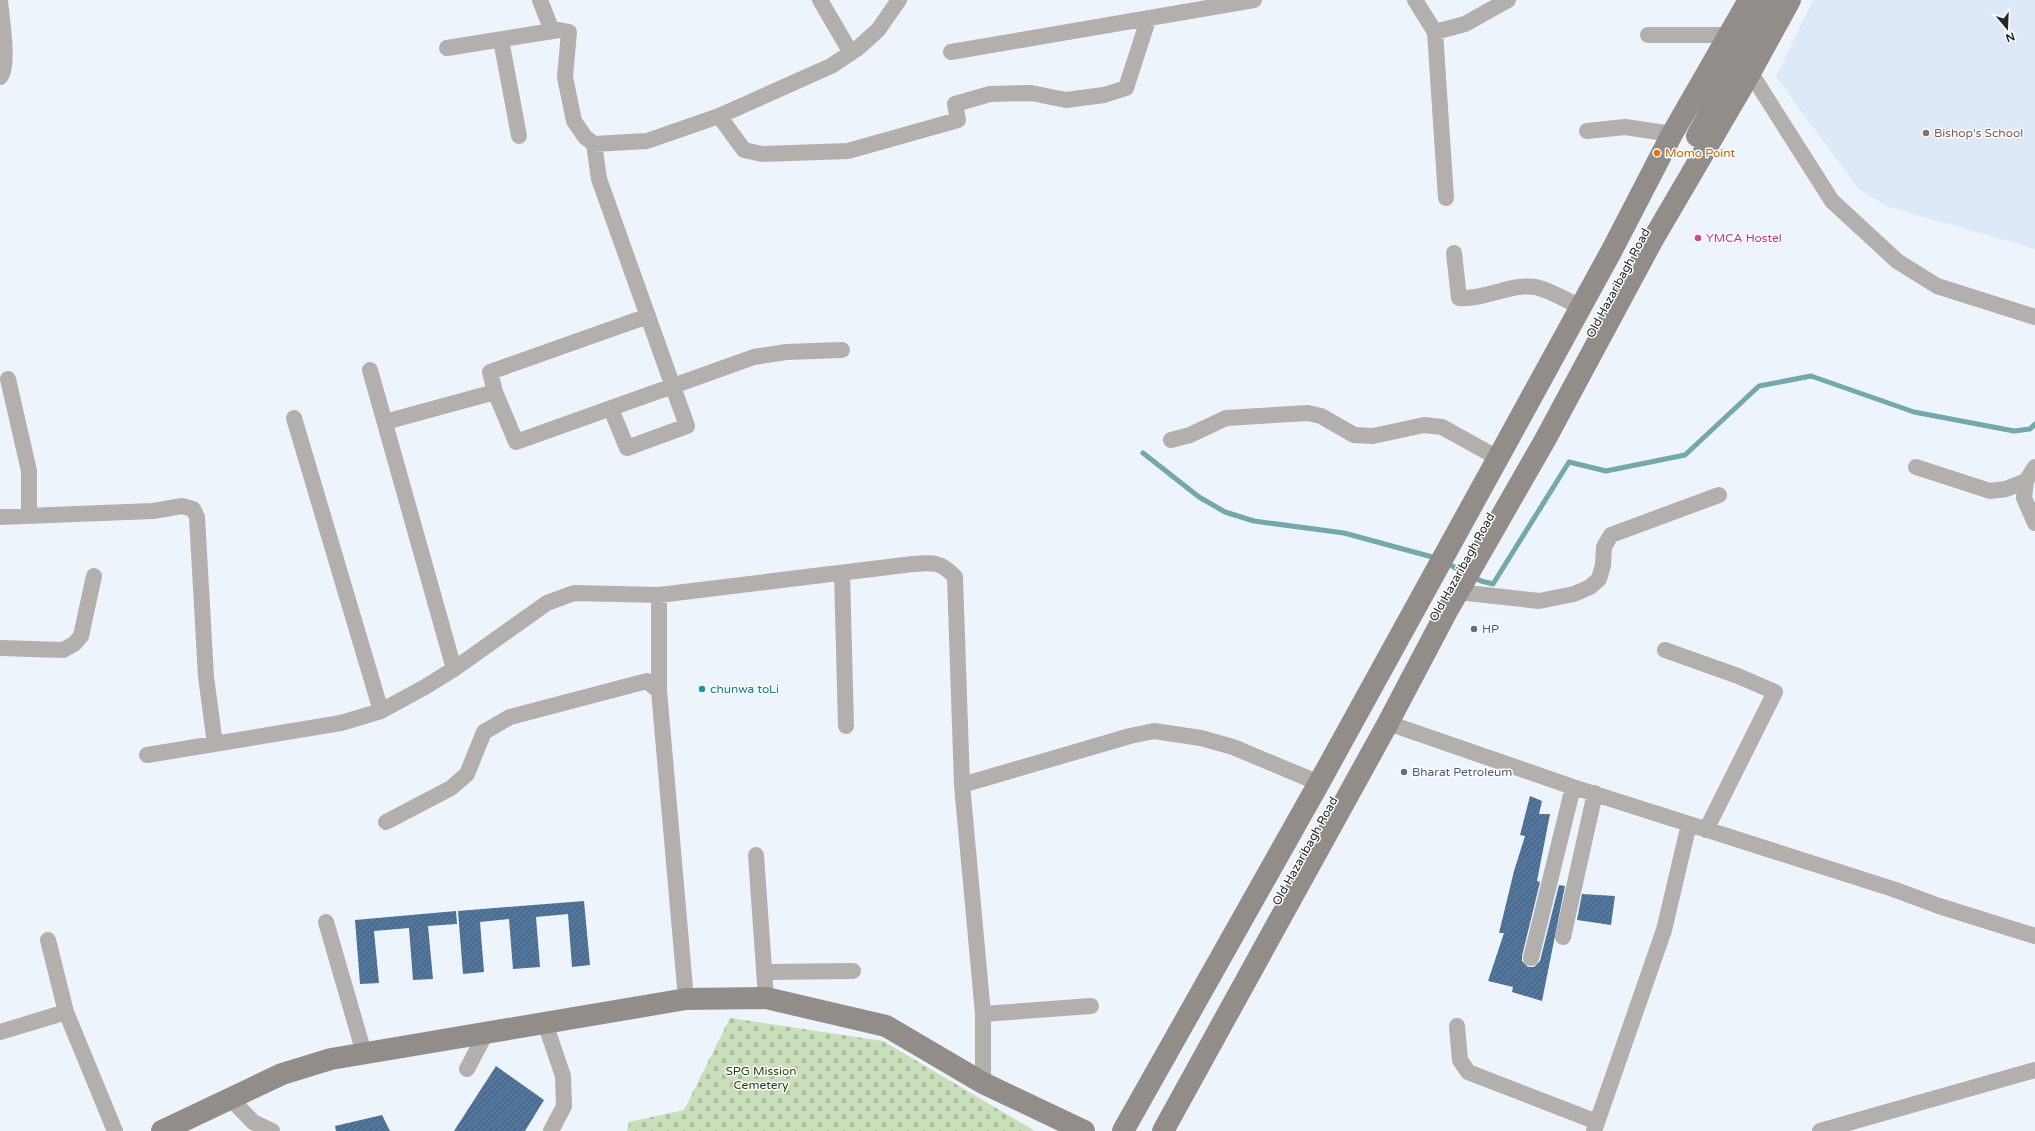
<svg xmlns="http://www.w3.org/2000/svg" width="2035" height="1131" font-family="'Varela Round',sans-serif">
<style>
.built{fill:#dde9f6}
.cemetery{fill:url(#cemetery-stones)}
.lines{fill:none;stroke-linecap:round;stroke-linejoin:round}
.stream{stroke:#74a8aa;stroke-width:5}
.building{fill:url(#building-hatch)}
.street{stroke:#b2afac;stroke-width:16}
.secondary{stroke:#938d8a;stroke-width:22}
.education-dot{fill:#8d6e63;stroke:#fff;stroke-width:1.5}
.food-dot{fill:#e8710a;stroke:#fff;stroke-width:1.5}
.hotel-dot{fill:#d1479c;stroke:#fff;stroke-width:1.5}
.service-dot{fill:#5c6f8a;stroke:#fff;stroke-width:1.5}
.culture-dot{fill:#0f9aa8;stroke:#fff;stroke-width:1.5}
.labels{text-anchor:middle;stroke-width:3;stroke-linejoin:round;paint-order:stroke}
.education-label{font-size:12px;fill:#785e54;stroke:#fff;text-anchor:start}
.food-label{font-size:12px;fill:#c56008;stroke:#fff;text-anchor:start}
.hotel-label{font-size:12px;fill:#b23c85;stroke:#fff;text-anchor:start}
.street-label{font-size:12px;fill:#242629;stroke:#fff}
.service-label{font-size:12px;fill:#4e5e75;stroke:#fff;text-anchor:start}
.culture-label{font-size:12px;fill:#0d838f;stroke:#fff;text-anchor:start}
.park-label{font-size:12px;fill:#29410c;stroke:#fff}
</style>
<defs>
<pattern id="cemetery-stones" width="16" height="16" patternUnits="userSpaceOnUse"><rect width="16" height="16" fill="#cadeba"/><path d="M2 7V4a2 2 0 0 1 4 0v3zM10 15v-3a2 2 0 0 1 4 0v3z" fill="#adbea0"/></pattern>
<pattern id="building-hatch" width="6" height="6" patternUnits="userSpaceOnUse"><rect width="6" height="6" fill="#52759b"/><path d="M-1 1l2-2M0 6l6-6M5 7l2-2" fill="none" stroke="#44607e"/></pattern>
</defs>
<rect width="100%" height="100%" fill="#edf4fc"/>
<path class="built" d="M1813,0h222v249l-149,-43 -27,-17 -83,-112z"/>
<path class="cemetery" d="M730,1018l153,23 152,90h-408l2,-9 55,-12z"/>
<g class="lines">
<path class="stream" d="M1143,453l56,44 26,15 29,9 90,12 92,25
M1445,562l18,10
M1472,576l9,5 12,3 76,-122 37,9 79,-16 74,-69 52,-10 103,36 100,19 16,-2 5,-5"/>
</g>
<path class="building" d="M1530,796l12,5 -3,13h11l-13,67 3,1 -18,74v5l6,6h6l6,-6 19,-76 6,1 -23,115 -30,-9 1,-5 -25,-6 16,-48h-5l15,-62 11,-35 -5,-1z
M1582,894l33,2 -4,29 -34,-5z
M584,901l6,64 -18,2 -4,-53 -32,3 4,50 -27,2 -4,-50 -29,3 4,50 -21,2 -5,-63z
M456,911l1,13 -29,2 5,53 -20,1 -4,-52 -35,3 5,52 -19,1 -5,-64z
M496,1066l48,34 -19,31h-71z
M382,1115l8,16h-54l-1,-5z"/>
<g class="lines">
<path class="street" d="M540,0l12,31
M820,0l31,53
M1415,0l20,32 11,166
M1435,32l30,-8 43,-24
M1648,35h81
M501,40l18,96
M447,48l112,-18 10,2 -4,45 9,44 11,16 9,7 53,-3 72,-25 112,-50 27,-18 20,-18 21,-30
M951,52l303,-52
M1750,72l82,129 65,60 40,25 98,31
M0,77c10,-10 1,-62 0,-77
M719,116l25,34 18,4 86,-3 110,-31 -3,-16 35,-10 41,-1 35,7 38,-5 22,-7 22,-68
M1587,131l38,-4 47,7
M594,144l5,35 88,247 -60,22 -16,-39
M1454,253l5,45c26,2 52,-15 76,-11 13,2 33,14 45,20
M370,370l84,299
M8,379l21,92v43
M495,392l-5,-20 158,-56
M294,418l87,293
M385,422l110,-30 21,50 238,-85 32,-5 56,-2
M1171,440l19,-5 36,-17 82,-5 13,3 33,19 19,1 51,-11 18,2 56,31
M1916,467l74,24 16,-2 20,-8
M2035,467l-9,14 -2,17 11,25
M0,517l153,-6 29,-5 11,3 4,8 9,160 9,67
M842,573l4,153
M1458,592l81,9 35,-7 16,-7 9,-8 4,-14 1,-18 7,-12 108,-40
M659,595v96
M0,648l63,2 11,-6 7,-8 13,-60
M1665,650l73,26 37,16 -69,138
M1388,723l185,64 320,102 46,17 96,30
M147,755l194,-32 40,-12 44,-24 29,-18 93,-66 27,-10 85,2 254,-31c21,-2 28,-2 42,13l7,208 21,229v69
M962,785l168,-49 24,-5 47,7 32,9 86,36
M386,822l65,-34 16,-14 17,-42 26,-15 137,-36 12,10 27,308
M756,855l10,143
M326,922l38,131
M1563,937l32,-144
M48,940l18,72 49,119
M1531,958l42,-171
M764,972l89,-1
M983,1014l108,-8
M545,1023l18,53 1,30 -13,25
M1457,1026l3,34 8,12 129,50
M0,1032l66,-20
M467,1069l19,-36
M231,1099l22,23 19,9
M1594,1131l70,-201 25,-106
M1820,1131l215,-61"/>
<path class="secondary" d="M1697,136l74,-136
M162,1131l120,-57 49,-15 355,-60 80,-1 120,28 97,57 101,48
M1123,1131l196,-348 179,-325 114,-208 60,-116 77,-134
M1163,1131l225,-408 59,-112 98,-171 107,-199 93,-159 45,-82"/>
</g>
<circle class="education-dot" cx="1926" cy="133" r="4"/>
<circle class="food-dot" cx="1657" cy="153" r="4"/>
<circle class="hotel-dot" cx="1698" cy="238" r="4"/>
<g class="service-dot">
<circle cx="1474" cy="629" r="4"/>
<circle cx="1404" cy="772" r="4"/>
</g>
<circle class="culture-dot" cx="702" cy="689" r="4"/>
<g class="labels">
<g class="education-label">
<text x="1934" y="137">Bishop's School</text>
</g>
<g class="food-label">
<text x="1665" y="157">Momo Point</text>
</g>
<g class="hotel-label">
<text x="1706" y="242">YMCA Hostel</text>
</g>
<g class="street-label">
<text transform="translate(1618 283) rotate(-62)" y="4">Old Hazaribagh Road</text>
<text transform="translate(1462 567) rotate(-61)" y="4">Old Hazaribagh Road</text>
<text transform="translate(1305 851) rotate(-61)" y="4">Old Hazaribagh Road</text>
</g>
<g class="service-label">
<text x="1482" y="633">HP</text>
<text x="1412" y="776">Bharat Petroleum</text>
</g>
<g class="culture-label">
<text x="710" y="693">chunwa toLi</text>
</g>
<g class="park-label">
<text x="761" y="1075">SPG Mission<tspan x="761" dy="14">Cemetery</tspan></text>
</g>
</g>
<g transform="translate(2007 28) rotate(161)" stroke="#ffffff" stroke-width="3" paint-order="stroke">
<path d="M0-3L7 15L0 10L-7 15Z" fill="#242629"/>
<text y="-6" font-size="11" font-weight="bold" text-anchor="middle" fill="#242629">N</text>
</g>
</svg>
